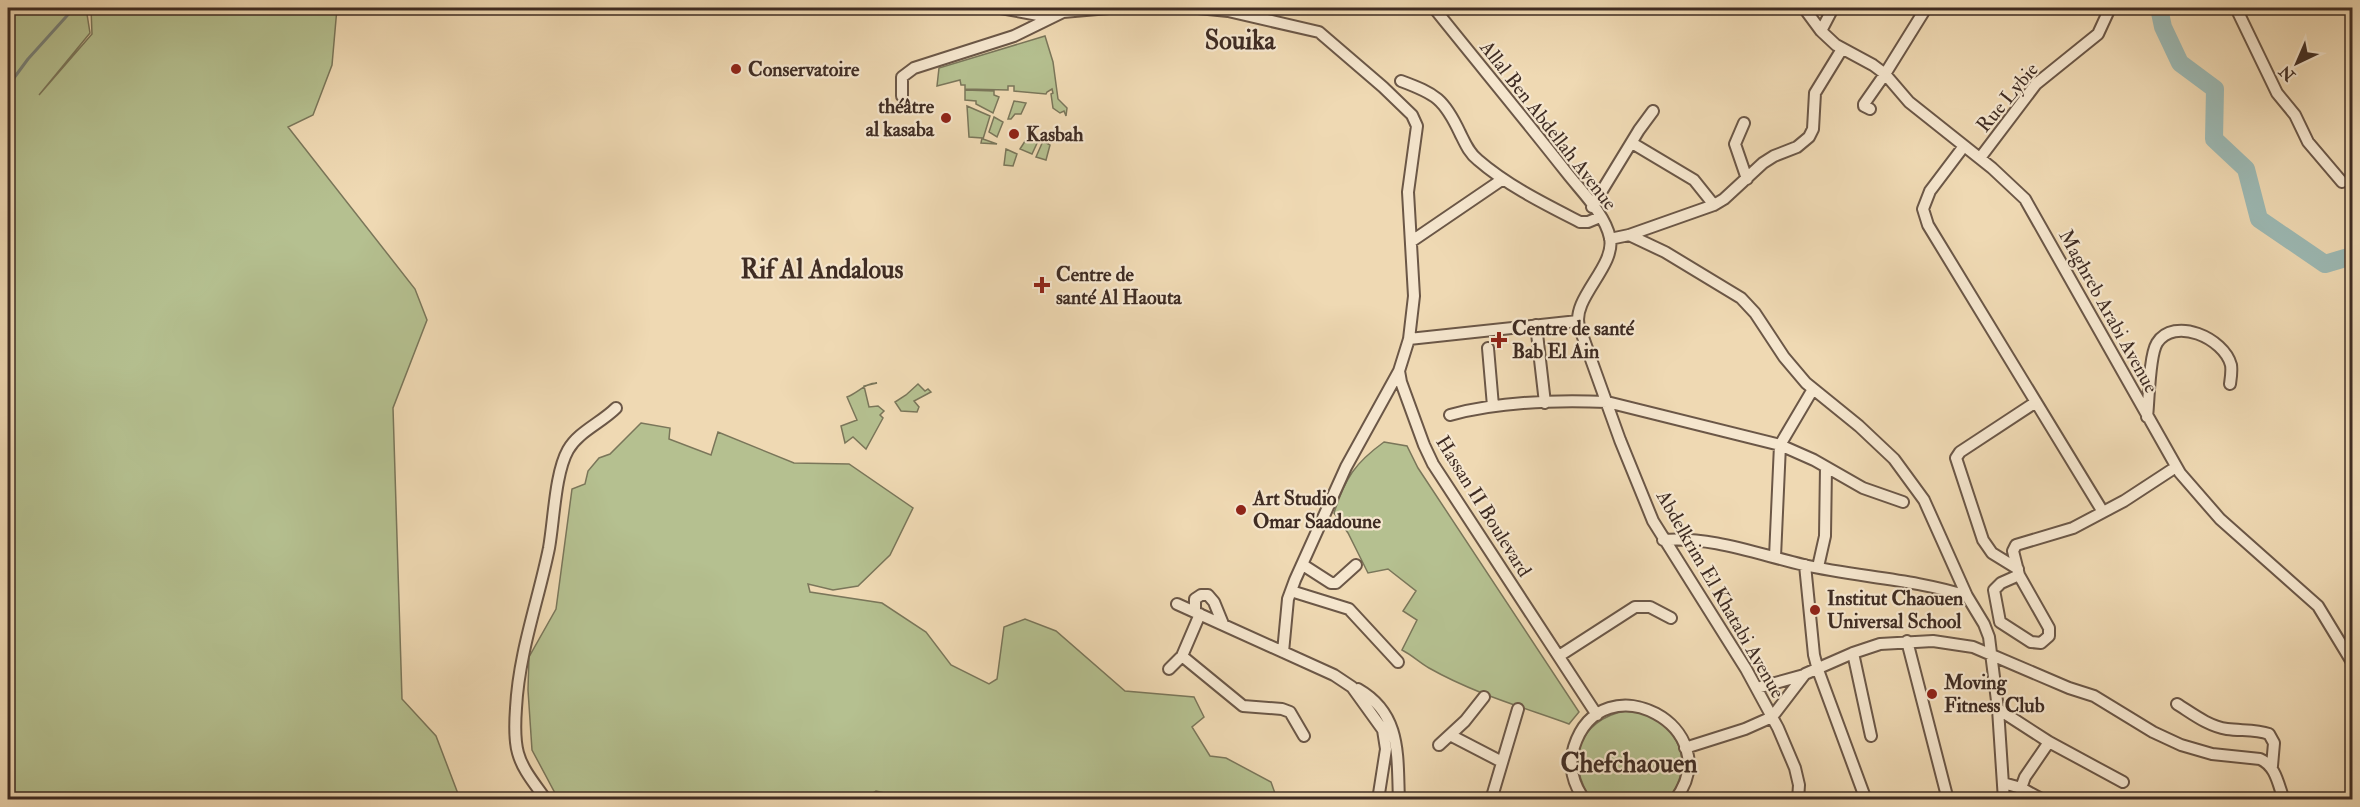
<svg xmlns="http://www.w3.org/2000/svg" width="2360" height="807" font-family="'IM FELL Double Pica',serif">
<style>
.green{fill:#b5c090;stroke:#7a765a;stroke-width:1.5}
.lines{fill:none;stroke-linecap:round;stroke-linejoin:round}
.stream{stroke:#77817a;stroke-width:3}
.river{stroke:#9cb9b4;stroke-width:18}
.minor-casing{stroke:#6b5747;stroke-width:14}
.minor{stroke:#f5e6ce;stroke-width:10}
.poi-dot{fill:#8f2418;stroke:#f5e6ce;stroke-width:2}
.labels{text-anchor:middle;stroke-width:4.5;stroke-linejoin:round;paint-order:stroke}
.poi-label{font-size:20px;font-weight:bold;fill:#3f2c23;stroke:#f5e6ce;text-anchor:start}
.street-label{font-size:20px;fill:#3f2c23;stroke:#f5e6ce}
.district-label{font-size:26px;font-weight:bold;fill:#3f2c23;stroke:#f5e6ce}
</style>
<rect width="100%" height="100%" fill="#efd9b3"/>
<filter id="stains"><feTurbulence type="fractalNoise" baseFrequency=".00333" numOctaves="4"/><feColorMatrix values="0 0 0 0 .2 0 0 0 0 .09 0 0 0 0 .02 0 0 0 .5 -.17"/></filter>
<radialGradient id="worn" r=".72"><stop offset=".6" stop-color="#630" stop-opacity="0"/><stop offset="1" stop-color="#630" stop-opacity=".3"/></radialGradient>
<path class="green" d="M8,8h78l4,25 -51,62 53,-61 -1,-26h246l-5,57 -19,50 -25,12 127,162 12,31 -34,88 9,291 34,37 24,63h-452z
M1045,36l8,26 5,37 9,9 -1,8 -2,-5 -4,2 -7,-5 -2,-14 2,-1 -1,-4 -5,3 -1,2 -32,-3v-5h-6v4l-43,-1v-4h-4l-1,-5 -23,6 2,-18z
M965,90l29,1v4l5,2 -6,16 -17,-9v-3l-11,-1z
M1014,101l12,2 -5,11h-6l-4,5h-3z
M967,106l23,10 -7,23 14,5 -16,-1 1,-5 -13,-1z
M994,117l9,5 -6,15 -8,-5z
M1029,135l10,4 -7,15 -12,-5z
M1043,141l7,4 -4,15 -10,-3z
M1006,149l11,5 -4,12 -9,-1z
M877,383l-13,3 5,21 9,-1 6,5 -4,4 3,3 -17,31 -13,-12 -8,6 -4,-17 16,-6 -10,-23c12,-5 18,-14 30,-14z
M918,384l7,7 3,-2 3,3 -17,9 5,6 -2,5 -16,-1 -6,-9 11,-7z
M641,423l29,5 -1,11 42,16 7,-23 76,31 55,1 64,44 -23,47 -32,31 -25,4 -25,-6 2,8 72,11 44,29 25,33 38,19 8,-5 7,-52 21,-8 31,12 69,60 69,6 10,20 -12,10 18,29 16,2 45,24 6,17 -389,1 -4,-7 -8,-2 -14,9 -301,-1 -6,-6 -23,-43 -4,-60 1,-33 27,-48 16,-120 13,-5 3,-13 11,-13 11,-4z
M1384,442l23,4 11,22 161,244 -10,12c-47,-17 -96,-31 -140,-56 -9,-5 -17,-13 -27,-18l15,-30 -14,-9 13,-20 -28,-22 -20,4 -20,-40 -14,-20c11,-35 21,-50 50,-71z
M1625,711c48,1 75,50 43,88l-76,1c-28,-38 -13,-80 33,-89z"/>
<g class="lines">
<path class="stream" d="M8,86l20,-27 46,-51"/>
<path class="river" d="M2159,8l4,19 17,36 35,26 -1,50 32,30 13,50 66,45 27,-8"/>
<defs>
<path id="minor" d="M1001,8l48,9
M1198,8l30,3 91,21 64,55 29,28 5,11 -9,66 6,104 -5,43 -10,32 2,11 23,63 9,19 164,251
M1434,8c44,55 89,109 133,165 14,18 38,41 43,65 6,28 -39,61 -31,88l41,114 33,81 93,148 32,59 17,40 4,17 -1,15
M1804,8l17,23 15,14 37,20 12,9 24,28 83,66 33,31 155,274 40,46 98,87 34,56
M2236,8l41,85 18,22 13,27 34,40
M1821,31l12,-23
M1401,81c35,13 43,18 59,52 5,10 9,20 18,27 30,26 67,44 102,62h8l12,-5
M902,96v-19l12,-9 100,-32 49,-24 46,-4
M1870,109l-6,-3v-2l21,-30 41,-66
M1744,123l-9,21 12,35
M1632,143l62,37 20,25
M1964,146l-34,45 -7,18 5,16 175,287
M1980,158l56,-74 62,-50 12,-26
M1592,207l47,-77 14,-19
M1629,235l36,17 76,46 14,15 29,44 22,26 53,43 35,33 30,41 43,96 17,28 5,13 9,72 6,91
M1610,239l19,-4 85,-30 10,-6 39,-36 11,-7 23,-9 12,-10 4,-8 2,-36 27,-44
M1412,241l91,-62
M1536,325l9,78
M1409,339l169,-18
M1488,348l5,58
M1450,415c47,-13 108,-15 157,-13l173,43 34,15 49,28 40,14
M2147,417c2,-16 2,-61 10,-74 17,-27 67,-5 74,22 1,6 0,12 -1,19
M1663,540c48,-4 94,14 141,25 54,12 110,14 163,31
M1775,557l5,-112 33,-56
M1303,565l28,18h5l20,-18
M1805,565l9,90 4,15 48,130
M1818,567l7,-31 1,-69
M2018,569l-26,-16 -9,-13 -27,-82 4,-6 76,-50
M2019,575l30,53v8l-8,7 -10,-1 -31,-20 -6,-32 7,-7 18,-8 -6,-24 3,-6 57,-17 51,-27 52,-34
M1291,591l58,18 49,53
M1177,604l157,71 18,12 31,43 3,19 -8,51
M1195,612v-13l6,-4h7l6,7 9,22
M1907,641l41,159
M1283,652l5,-53 7,-19 51,-113 53,-96
M1853,653l18,83
M1182,656l61,50 39,3 8,3 14,24
M1559,656l76,-49h15l21,11
M1169,669l13,-13 18,-42
M1757,688l47,-13
M1358,689c44,25 39,67 41,111
M2177,704c16,10 31,22 50,25 14,2 29,0 42,5l5,9 -2,23
M1998,709l51,33 74,40
M1450,735l52,27
M1439,745l26,-24 19,-24
M1685,748l60,-19 27,-12 33,-43 48,-21 27,-9 53,-3 40,6 96,41 25,8 59,36 28,13 31,9 48,5c16,7 18,25 24,41
M2003,783l18,5 22,12
M2021,788l4,-11 24,-35
M546,800c-10,-15 -23,-29 -28,-47 -4,-14 -3,-31 -2,-45 3,-56 22,-106 33,-160 5,-28 6,-75 19,-98 10,-18 33,-27 48,-42
M1491,800l27,-91
M1585,800c-12,-15 -17,-35 -11,-53 28,-88 156,-19 101,53"/>
</defs>
<use href="#minor" class="minor-casing"/>
<use href="#minor" class="minor"/>
</g>
<g class="poi-dot">
<circle cx="736" cy="69" r="6"/>
<circle cx="946" cy="118" r="6"/>
<circle cx="1014" cy="134" r="6"/>
<path d="M1039 276h6v6h6v6h-6v6h-6v-6h-6v-6h6z"/>
<path d="M1496 331h6v6h6v6h-6v6h-6v-6h-6v-6h6z"/>
<circle cx="1241" cy="510" r="6"/>
<circle cx="1815" cy="610" r="6"/>
<circle cx="1932" cy="694" r="6"/>
</g>
<g class="labels">
<g class="poi-label">
<text x="748" y="76">Conservatoire</text>
<text x="934" y="113" text-anchor="end">théâtre<tspan x="934" dy="23">al kasaba</tspan></text>
<text x="1026" y="141">Kasbah</text>
<text x="1056" y="281">Centre de<tspan x="1056" dy="23">santé Al Haouta</tspan></text>
<text x="1512" y="335">Centre de santé<tspan x="1512" dy="23">Bab El Ain</tspan></text>
<text x="1253" y="505">Art Studio<tspan x="1253" dy="23">Omar Saadoune</tspan></text>
<text x="1827" y="605">Institut Chaouen<tspan x="1827" dy="23">Universal School</tspan></text>
<text x="1944" y="689">Moving<tspan x="1944" dy="23">Fitness Club</tspan></text>
</g>
<g class="street-label">
<text transform="translate(2007 97) rotate(-50)" y="7">Rue Lybie</text>
<text transform="translate(1549 125) rotate(52)" y="7">Allal Ben Abdellah Avenue</text>
<text transform="translate(2109 311) rotate(61)" y="7">Maghreb Arabi Avenue</text>
<text transform="translate(1484 506) rotate(58)" y="7">Hassan II Boulevard</text>
<text transform="translate(1721 594) rotate(60)" y="7">Abdelkrim El Khatabi Avenue</text>
</g>
<g class="district-label">
<text x="1240" y="49">Souika</text>
<text x="822" y="278">Rif Al Andalous</text>
<text x="1629" y="772">Chefchaouen</text>
</g>
</g>
<rect width="2360" height="807" fill="none" stroke="#efd9b3" stroke-width="30"/>
<rect x="9" y="9" width="2342" height="789" fill="none" stroke="#3f2c23" stroke-width="3"/>
<rect x="15" y="15" width="2330" height="777" fill="none" stroke="#3f2c23" stroke-width="1.5"/>
<g transform="translate(2297 63) rotate(224)" stroke="#f5e6ce" stroke-width="4.5" paint-order="stroke">
<path d="M0-4.5L10 22L0 15L-10 22Z" fill="#3f2c23"/>
<text y="-9" font-size="16" font-weight="bold" text-anchor="middle" fill="#3f2c23">N</text>
</g>
<rect width="100%" height="100%" filter="url(#stains)"/>
<rect width="100%" height="100%" fill="url(#worn)"/>
</svg>
